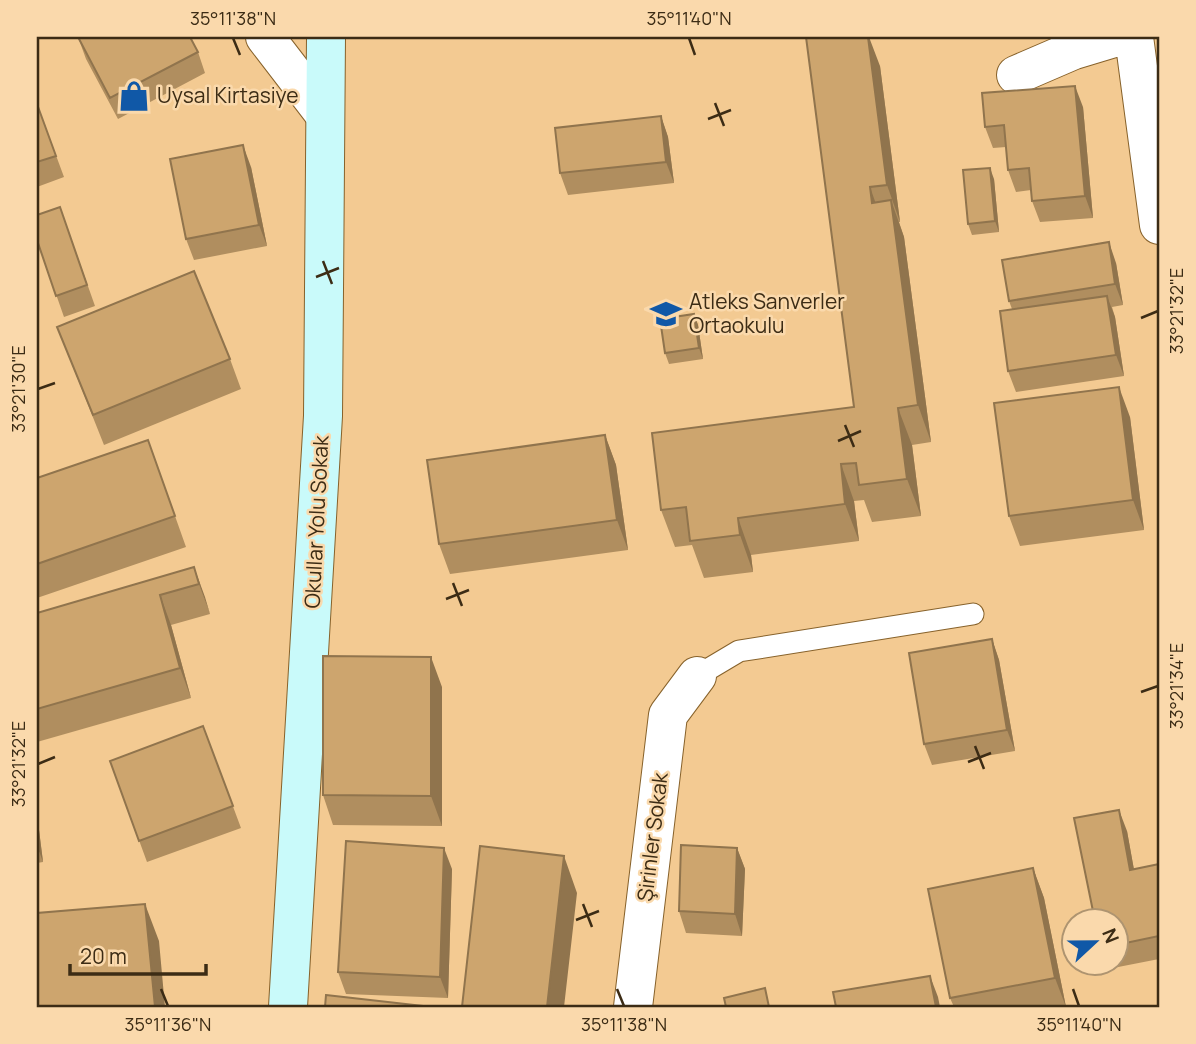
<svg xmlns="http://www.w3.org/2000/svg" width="1196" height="1044" font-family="Manrope,sans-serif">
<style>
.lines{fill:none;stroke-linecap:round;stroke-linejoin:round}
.lane-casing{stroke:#87622b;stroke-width:23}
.street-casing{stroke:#87622b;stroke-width:40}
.secondary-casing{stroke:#87622b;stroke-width:40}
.lane{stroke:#fff;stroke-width:21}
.street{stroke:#fff;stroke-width:38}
.secondary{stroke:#c9fafa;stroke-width:38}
.wall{fill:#b08e5f}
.shaded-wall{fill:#90744d}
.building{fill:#cda56e;stroke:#90744d;stroke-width:2}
.ticks{fill:none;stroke:#3c2c15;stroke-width:2.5}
.labels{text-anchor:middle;stroke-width:5;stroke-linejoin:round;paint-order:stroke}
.poi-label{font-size:21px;fill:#3c2c15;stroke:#fad9ac;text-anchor:start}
.street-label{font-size:21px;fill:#3c2c15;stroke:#fad9ac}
.neatline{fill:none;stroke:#3c2c15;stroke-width:2.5}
.ticks-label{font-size:18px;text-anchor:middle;fill:#3c2c15}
</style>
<rect width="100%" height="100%" fill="#f3ca92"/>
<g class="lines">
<defs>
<path id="lane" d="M697,676l42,-25 234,-37"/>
<path id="street" d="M265,37l60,78
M1134,37l25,188
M1016,75l58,-25 43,-13
M633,1007l35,-292 29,-39"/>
<path id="secondary" d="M288,1007l35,-591 3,-379"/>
</defs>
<use href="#lane" class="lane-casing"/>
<use href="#street" class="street-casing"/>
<use href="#secondary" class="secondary-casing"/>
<use href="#lane" class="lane"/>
<use href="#street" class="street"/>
<use href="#secondary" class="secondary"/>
</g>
<path class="wall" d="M78,37l120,15 7,21 -87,46 -32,-60z
M806,37l74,29 20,156h-1l5,15 27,205 -19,3 9,71 -49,6 -8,-22 -10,1 5,40 -108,14 2,17 -49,6 -12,-33 -17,2 -14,-37 193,-103z
M37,104l27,73 -27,10z
M1083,107l10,111 -53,4 -8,-21 -1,-11 -15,2 -8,-22 -2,-23 -13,1 -8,-21z
M661,116l7,21 6,46 -106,12 -8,-22z
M251,167l16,79 -73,14 -8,-21z
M994,179l5,53 -27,3 -4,-11z
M60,207l35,99 -31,11 -27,-77z
M1116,263l7,42 -11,2 3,10 9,59 -108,16 -8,-21 4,-62 -3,-8z
M694,314l4,11 5,34 -34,5 -4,-11z
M57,327l173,32 11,30 -137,56z
M1130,417l14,113 -124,16 -11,-30z
M605,435l11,30 12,85 -178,24 -11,-30z
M148,440l38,107 -149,51v-120z
M194,567l16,47 -39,11 20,73 -154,44v-129z
M992,639l7,21 16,91 -83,14 -8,-21z
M442,687v139l-109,-1 -10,-30z
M203,726l38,102 -94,34 -37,-101z
M37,814l6,48 -6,1z
M1127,831l7,39 25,-6v95l-51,10 -2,-6h10v-42z
M737,848l8,21 -3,67 -56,-3 -7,-22z
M1033,868l11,30 22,109h-112l-4,-9z
M452,869l-4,129 -102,-4 -8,-22z"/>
<path class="shaded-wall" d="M868,37h1l11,29 20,156 -13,-37z
M1075,86l8,21 10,111 -8,-22z
M661,116l7,21 6,46 -8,-21z
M243,145l8,22 16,79 -8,-21z
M990,168l4,11 5,53 -4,-11z
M870,187l13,37 -11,-21z
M891,200l13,37 27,205 -13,-37z
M1109,242l7,21 7,42 -8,-21z
M1107,296l8,21 9,59 -8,-21z
M694,314l4,11 5,34 -4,-11z
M1119,387l11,30 14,113 -11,-30z
M898,408l14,37 9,71 -14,-37z
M605,435l11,30 12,85 -11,-30z
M841,464l13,37 5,40 -14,-37z
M738,518l13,37 2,17 -13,-37z
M194,567l11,30 5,17 -11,-30z
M160,595l11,30 20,73 -11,-30z
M992,639l7,21 16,91 -8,-21z
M431,657l11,30v139l-11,-30z
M1119,810l8,21 11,61 -8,-22z
M37,814l6,48 -4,-11 -2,-18z
M444,848l8,21 -4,129 -8,-21z
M737,848l8,21 -3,67 -7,-22z
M564,856l13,37 -13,114h-17z
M1033,868l11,30 22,109 -11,-29z
M145,904l14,37 6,66h-10z
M930,976l8,21 2,10h-4z"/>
<path class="building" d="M78,37h112l8,15 -88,46z
M806,37h62l19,148 -17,2 2,16 19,-3 27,205 -20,3 9,71 -48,6 -3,-22 -15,1 4,40 -107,14 2,17 -50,6 -4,-34 -25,3 -9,-77 202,-26z
M1075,86l10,110 -53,5 -3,-33 -21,2 -4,-45 -19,2 -3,-34z
M37,104l19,52 -19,6z
M661,116l5,46 -106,11 -5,-45z
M243,145l16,80 -73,14 -16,-80z
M990,168l5,53 -27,3 -5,-54z
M60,207l27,78 -31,11 -19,-56v-25z
M1109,242l6,42 -106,17 -7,-41z
M194,271l36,88 -137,56 -36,-88z
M1107,296l9,59 -108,16 -8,-60z
M694,314l5,34 -34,5 -5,-34z
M1119,387l14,113 -124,16 -15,-113z
M605,435l12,85 -178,24 -12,-84z
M148,440l27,76 -138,48v-86z
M194,567l5,17 -39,11 20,73 -143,41v-96z
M992,639l15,91 -83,14 -15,-91z
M323,656l108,1v139l-108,-1z
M203,726l30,80 -94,35 -29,-80z
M1119,810l11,60 29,-6v72l-43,9v-24h-21l-21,-103z
M37,833l2,18h-2z
M346,841l98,7 -4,129 -102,-5z
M681,845l56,3 -2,66 -56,-3z
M480,846l84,10 -17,151h-85z
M1033,868l22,110 -105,20 -22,-109z
M145,904l10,103h-118v-94z
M930,976l6,31h-100l-3,-15z
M765,988l4,19h-43l-2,-9z
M326,995l106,12h-107z"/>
<path class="ticks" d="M233,38l7,17M689,38l6,17M715,103l9,23M708,119l23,-9M323,261l9,23M316,277l23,-9M1141,318l17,-7M38,389l17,-6M845,425l9,22M838,441l23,-10M453,583l9,23M446,599l23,-9M1141,692l17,-6M975,746l9,23M968,762l23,-9M38,764l17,-7M583,904l9,23M576,920l23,-9M161,989l7,17M617,989l7,17M1073,989l6,17"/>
<defs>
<symbol id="shop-bare" viewBox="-9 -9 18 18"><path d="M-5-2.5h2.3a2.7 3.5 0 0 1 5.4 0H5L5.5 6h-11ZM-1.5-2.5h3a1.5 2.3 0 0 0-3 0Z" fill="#1058a7" stroke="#fad9ac" stroke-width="2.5" paint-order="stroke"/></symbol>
<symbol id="school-bare" viewBox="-9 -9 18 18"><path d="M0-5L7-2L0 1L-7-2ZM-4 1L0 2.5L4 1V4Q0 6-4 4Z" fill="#1058a7" stroke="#fad9ac" stroke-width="2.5" paint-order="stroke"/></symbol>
</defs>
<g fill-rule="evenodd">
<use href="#shop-bare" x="112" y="74" width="44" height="44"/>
<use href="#school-bare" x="644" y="292" width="44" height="44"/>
</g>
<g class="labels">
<g class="poi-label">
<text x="157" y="103">Uysal Kirtasiye</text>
<text x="689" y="309">Atleks Sanverler<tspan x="689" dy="24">Ortaokulu</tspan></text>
</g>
<g class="street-label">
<text transform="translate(317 522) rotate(-87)" y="7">Okullar Yolu Sokak</text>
<text transform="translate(653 837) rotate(-83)" y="7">Şirinler Sokak</text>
</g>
</g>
<rect width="1196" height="1044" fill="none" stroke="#fad9ac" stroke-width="77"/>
<g transform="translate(1095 942) rotate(68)"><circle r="33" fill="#fad9ac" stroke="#ae9470" stroke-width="2"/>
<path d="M0-5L12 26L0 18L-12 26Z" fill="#1058a7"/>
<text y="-10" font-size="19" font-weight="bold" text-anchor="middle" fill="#3c2c15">N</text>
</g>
<path d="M70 964v10h136v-10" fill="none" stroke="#3c2c15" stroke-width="3.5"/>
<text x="80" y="964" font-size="21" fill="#3c2c15" stroke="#fad9ac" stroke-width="5" paint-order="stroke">20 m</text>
<rect x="38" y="38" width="1120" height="968" class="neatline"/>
<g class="ticks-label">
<text x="233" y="25">35°11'38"N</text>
<text x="689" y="25">35°11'40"N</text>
<text transform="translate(1177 311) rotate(-90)" y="6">33°21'32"E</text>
<text transform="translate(19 389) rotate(-90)" y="6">33°21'30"E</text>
<text transform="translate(1177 686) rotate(-90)" y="6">33°21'34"E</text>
<text transform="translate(19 764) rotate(-90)" y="6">33°21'32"E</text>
<text x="168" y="1031">35°11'36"N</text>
<text x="624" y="1031">35°11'38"N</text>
<text x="1079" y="1031">35°11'40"N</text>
</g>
</svg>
